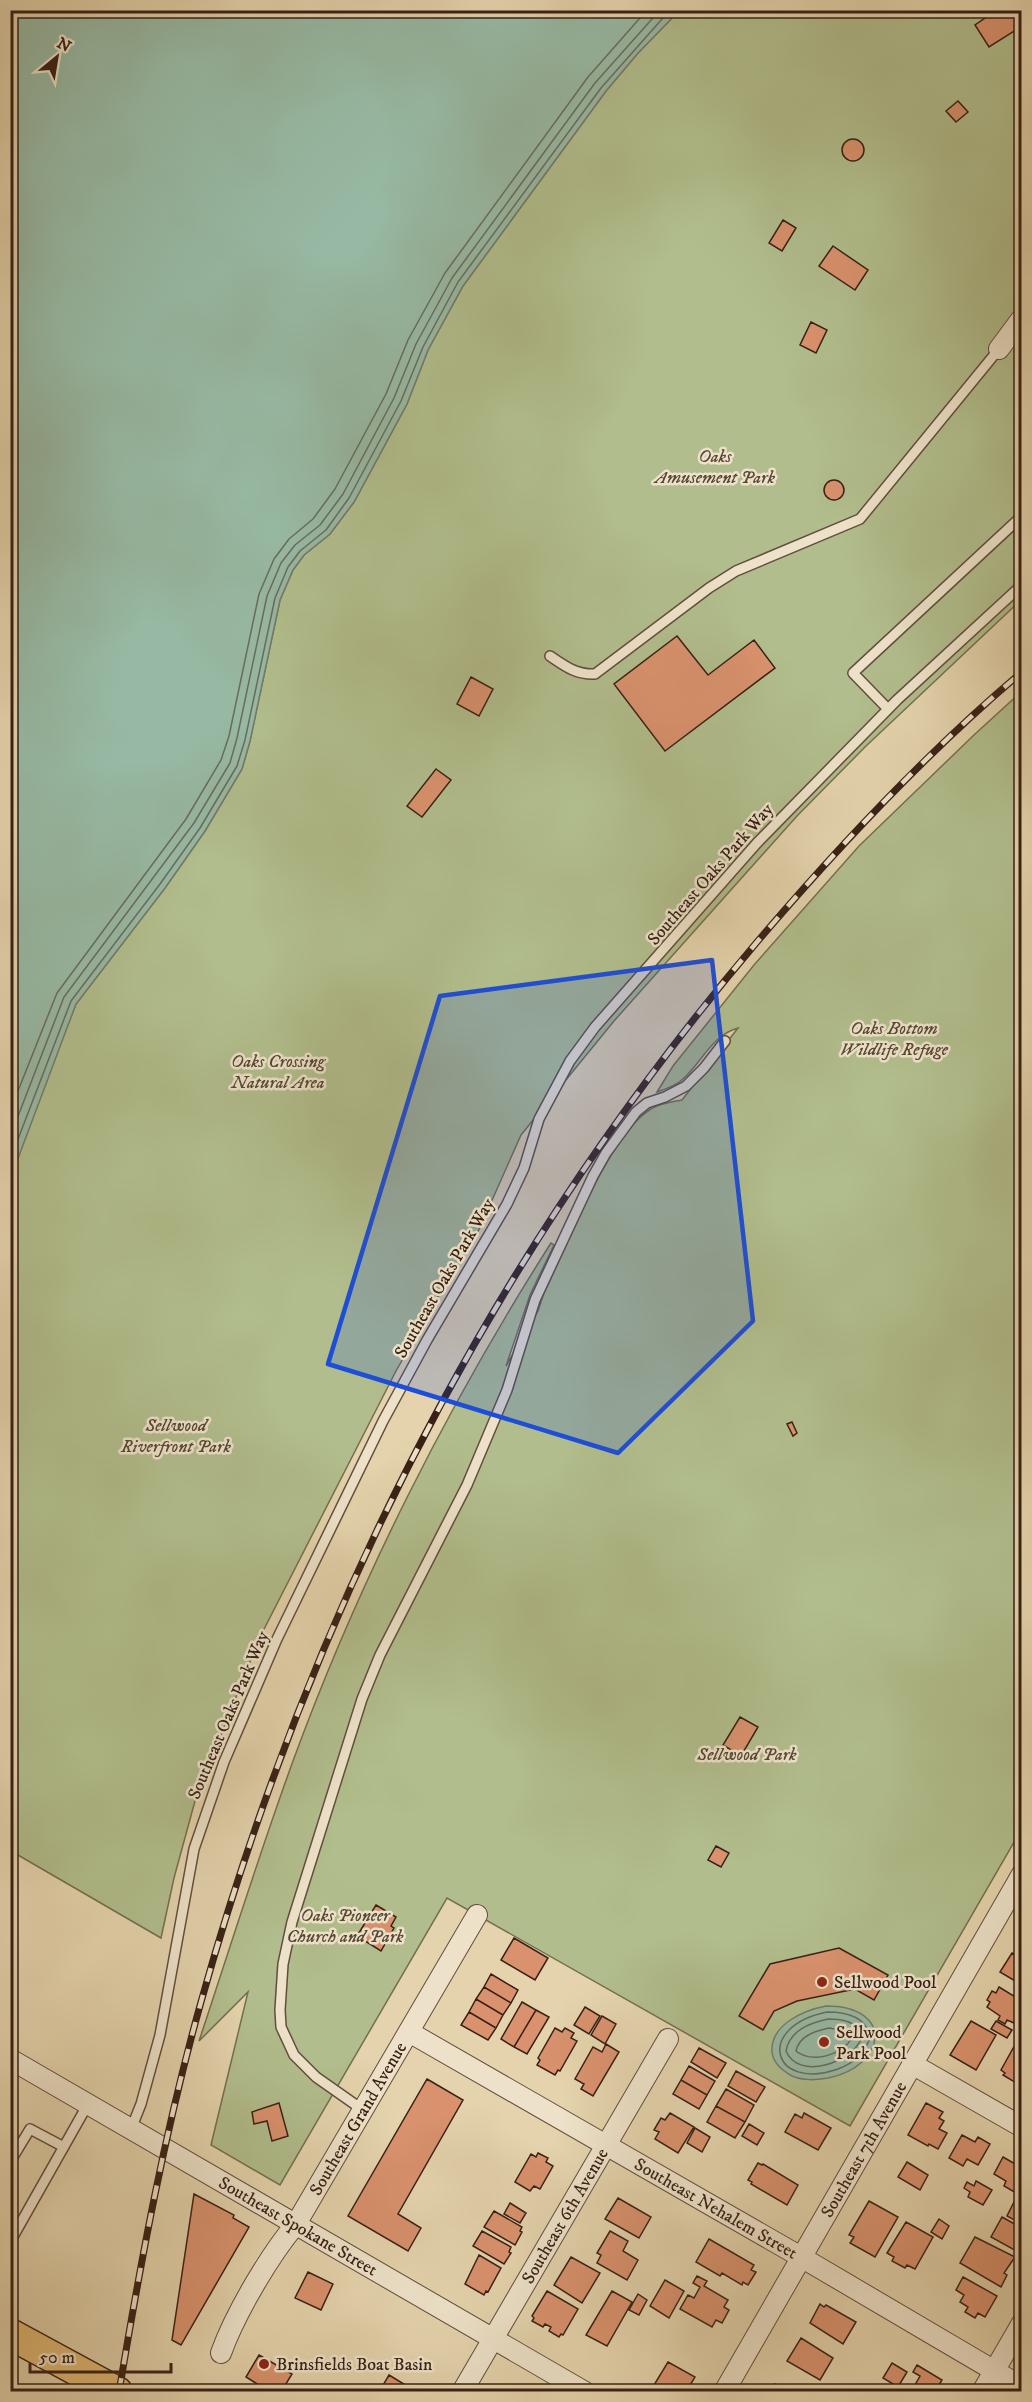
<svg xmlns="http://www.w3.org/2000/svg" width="1032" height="2402" font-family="'IM FELL DW Pica',serif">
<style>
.green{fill:#b1bd8c;stroke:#746e51;stroke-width:1.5}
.water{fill:#97b9a4;stroke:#717c6b;stroke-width:1.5}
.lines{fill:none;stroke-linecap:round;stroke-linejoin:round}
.shore{stroke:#686c5d;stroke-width:1.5}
.building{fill:#d9926d;stroke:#382016;stroke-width:1.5}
.lane-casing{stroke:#634d3c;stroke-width:12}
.street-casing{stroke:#634d3c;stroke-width:22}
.primary-casing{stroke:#382016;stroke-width:33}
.lane{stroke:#ede2c9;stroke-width:9}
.street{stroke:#ede2c9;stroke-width:20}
.primary{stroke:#e2ba76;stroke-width:30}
.rail-casing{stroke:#382016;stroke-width:7}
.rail{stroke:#ede2c9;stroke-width:4.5;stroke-dasharray:14;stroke-linecap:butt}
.marked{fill:#1d4ed8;fill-opacity:0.2;stroke:#1d4ed8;stroke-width:4.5;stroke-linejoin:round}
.poi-dot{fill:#8f2418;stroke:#ede2c9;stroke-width:2}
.labels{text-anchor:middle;stroke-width:5;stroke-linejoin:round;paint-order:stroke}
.park-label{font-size:18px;font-style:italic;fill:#564734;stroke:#ede2c9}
.street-label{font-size:18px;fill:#382016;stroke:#ede2c9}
.poi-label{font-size:18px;fill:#382016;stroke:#ede2c9;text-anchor:start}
</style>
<rect width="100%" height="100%" fill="#e4d3ac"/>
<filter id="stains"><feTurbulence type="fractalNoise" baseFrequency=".00333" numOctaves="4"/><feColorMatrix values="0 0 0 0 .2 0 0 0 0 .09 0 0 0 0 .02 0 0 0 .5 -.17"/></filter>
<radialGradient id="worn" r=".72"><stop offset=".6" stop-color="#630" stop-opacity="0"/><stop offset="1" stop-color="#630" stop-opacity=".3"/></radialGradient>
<path class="green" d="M679,11h342v589l-156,147 -68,69 -183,205 -93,114 -44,99 -35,56 -46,81 -137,268 -64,162 -21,77 -13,60 -150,-87 -1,-674 33,-90 33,-83 89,-116 40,-57 37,-62 8,-28 30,-141 13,-30 11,-15 26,-21 24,-32 53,-98 21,-54 35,-64 143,-195 32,-38z
M1021,692v1138l-171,296 -403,-228 -167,287 -69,-40 37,-153 -49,49c31,-93 60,-187 94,-280 65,-178 156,-358 258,-518l3,2 -24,50 -24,71 32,-55 6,-18c22,-46 65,-159 107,-184 9,-6 21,-7 31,-9l56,-72c-26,7 -36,34 -55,51 -7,7 -17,10 -26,13l16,-26 81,-101 105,-119 116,-112z"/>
<path class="water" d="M11,10l668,1 -41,42 -32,38 -143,195 -35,64 -21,54 -53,98 -24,32 -26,21 -11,15 -13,30 -30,141 -8,28 -37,62 -40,57 -89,116 -65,173z
M826,2006c69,0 61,60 2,72 -13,2 -24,3 -36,-2 -9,-5 -19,-13 -20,-24 -2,-28 33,-42 54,-46z"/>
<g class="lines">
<path class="shore" d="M10,1111l47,-118 129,-174 35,-59 8,-24 30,-142 15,-35 15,-20 24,-20 22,-30 51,-95 22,-54 37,-67 143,-196 59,-67
M10,1137l54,-140 130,-174 36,-60 7,-25 30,-142 14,-33 14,-18 25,-20 23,-31 51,-96 22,-54 36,-66 143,-195 65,-73
M10,1160l61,-159 89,-117 40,-56 37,-62 8,-26 30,-142 13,-31 12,-16 26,-21 23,-32 52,-97 22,-54 35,-65 143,-194 69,-78
M827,2012c19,0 40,4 43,26 -6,16 -16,25 -32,31 -66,23 -84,-42 -11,-57z
M828,2019c14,0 30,2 34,18 -9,26 -64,44 -76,14 4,-21 24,-28 42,-32z
M829,2028l21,4 2,5c-8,18 -40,27 -56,14 3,-15 19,-20 33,-23z"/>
</g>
<path class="building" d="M997,10h25v16l-33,21 -14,-22z
M958,101l10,11 -12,10 -10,-11z
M842 150a11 11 0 1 1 22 0a11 11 0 1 1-22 0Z
M783,220l13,8 -14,23 -13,-8z
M833,246l35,24 -13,20 -36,-24z
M811,322l16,8 -11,23 -16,-8z
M824 490a10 10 0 1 1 20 0a10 10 0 1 1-20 0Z
M677,636l31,39 46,-35 21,28 -110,83 -51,-67z
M471,677l22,12 -14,27 -22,-12z
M436,769l15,11 -29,37 -15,-11z
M792,1422l5,11 -4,3 -6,-12z
M740,1717l18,10 -17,29 -18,-11z
M716,1846l13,7 -8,14 -13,-7z
M10,1852l7,4 -7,11z
M376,1905l20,12 -5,9 3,2 -13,23 -24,-15z
M514,1938l34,20 -13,22 -34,-20z
M839,1948l49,27 -14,25 -19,-11 -58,12 -23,10 -11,19 -24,-14 31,-52z
M1012,1953l10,6v31l-7,-4 2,-4 -17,-10z
M491,1974l27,16 -7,13 -27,-16z
M484,1987l27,16 -8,12 -27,-16z
M999,1987l23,14v10l-8,12 -7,-3 -2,4 -7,-4 2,-4 -13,-9 3,-5 -3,-2 5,-9 4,2z
M476,1999l27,16 -7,13 -27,-16z
M522,2002l14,8 -22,37 -13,-8z
M585,2007l15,9 -11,18 -15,-9z
M536,2010l13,7 -22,37 -13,-7z
M469,2012l27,16 -8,12 -27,-15z
M602,2016l14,8 -11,20 -14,-9z
M971,2021l25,14 -20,35 -26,-15z
M996,2021l16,9 -5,8 -16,-9z
M555,2028l7,4 3,-4 9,5 -3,5 6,3 -17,30 -2,-1 -3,5 -18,-10 3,-5 -2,-2z
M1016,2043l6,3v32l-4,6 -15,-9 2,-2 -4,-3z
M606,2044l13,8 -26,44 -12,-7 3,-5 -9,-5 18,-32 9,5z
M699,2048l27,15 -9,15 -26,-16z
M689,2066l26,15 -8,14 -26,-15z
M736,2071l29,16 -9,15 -28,-16z
M427,2079l36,21 -65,114 23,14 -13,23 -60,-35z
M681,2080l26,15 -8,14 -26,-15z
M726,2089l28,16 -9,17 -29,-16z
M279,2103l9,33 -16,5 -5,-20 -13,3 -2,-12z
M926,2103l17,9 -4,6 5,3 -5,8 8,4 -9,16 -9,-5 -1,2 -20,-11z
M716,2106l29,16 -10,16 -28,-16z
M670,2113l24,14 -16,26 -23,-14 4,-7 -5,-2 7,-12 4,2z
M804,2113l27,15 -13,22 -33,-18 10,-18 7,4z
M749,2124l15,9 -7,12 -15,-9z
M695,2128l15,9 -8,15 -15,-9z
M962,2135l13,7 3,-5 12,7 -12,21 -11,-6 -4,7 -14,-8z
M538,2153l10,5 -2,4 7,4 -13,23 -6,-3 -4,5 -15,-9 16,-28 5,3z
M1003,2157l12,7 3,-5 4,1v23l-6,10 -12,-7 2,-5 -12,-7z
M907,2162l21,13 -8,15 -22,-13z
M758,2163l4,2 1,-1 35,21 -11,20 -36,-21 1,-2 -4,-2z
M976,2181l16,9 -9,15 -15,-8 2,-5 -6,-4 3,-6 7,4z
M194,2194l40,21 -1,3 16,9 -68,118 -9,-5z
M618,2198l33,19 -12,21 -34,-19z
M1015,2200l7,4v12l-4,6 -11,-6z
M869,2201l29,16 -23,40 -25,-14 4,-6 -5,-2z
M510,2203l16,10 -6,10 -16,-9z
M494,2211l28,16 -2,4 2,1 -7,13 -31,-18z
M1002,2217l20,11v26l-31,-17z
M939,2219l10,7 -7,13 -11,-7z
M906,2222l27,15 -18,32 -8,-4 -2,3 -13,-7 2,-4 -7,-4z
M482,2231l29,16 -2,5 2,1 -7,11 -31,-18z
M610,2231l18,10 -5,10 15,9 -11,20 -30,-17 4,-8 -4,-2z
M975,2237l40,20 -11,16 3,2 -6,12 -41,-24z
M709,2239l45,26 -3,5 5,2 -8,13 -5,-3 -1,3 -20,-12 -2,3 -24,-14z
M479,2255l22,13 -13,24 -2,-1 -2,4 -19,-11z
M571,2257l29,16 -18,30 -28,-18z
M308,2272l25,12 -12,26 -26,-12z
M697,2276l10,5 -3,5 24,14 -4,7 5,3 -7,13 -6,-3 -4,7 -32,-18 8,-14 6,3 6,-11 -7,-4z
M963,2277l34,19 -12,21 -7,-4 -3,5 -10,-6 3,-5 -8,-5 4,-7 -8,-5z
M665,2280l19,11 -15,27 -19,-12z
M547,2291l31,18 -15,26 -2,-1 -2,3 -10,-6 2,-4 -6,-3 -2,3 -11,-6 2,-3 -2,-2z
M612,2291l20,11 -25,44 -21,-11z
M638,2294l9,6 -8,15 -10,-5z
M820,2304l4,3 2,-2 30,17 -13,22 -33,-21z
M801,2338l32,20 -13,22 -33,-19z
M259,2355l33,19 -11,18h-11l-24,-15z
M668,2362l27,15 -9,15h-21l-11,-7z
M892,2363l15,9 -9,15 -15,-9z
M917,2365l25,15 -7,12h-24l9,-16 -7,-4z
M389,2375l23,14 -2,3h-31z
M775,2384l14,8h-18z"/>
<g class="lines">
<defs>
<path id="lane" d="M550,656c15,10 26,19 45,18l114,-86 27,-17 124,-52 139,-170
M888,709l-35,-36 169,-157
M363,2110l-47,-33 -22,-22 -13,-28 -1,-17 3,-46 9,-42 70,-223 18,-44 87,-170 40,-95 28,-90 58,-124 13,-23 30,-41 11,-9 18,-6 21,-11 18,-18 21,-27
M131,2129l10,-25 19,-69 34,-186 30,-87 53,-123 106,-218 44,-81 80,-136 17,-36 15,-49 31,-58 25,-34 162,-184 140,-143 125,-115
M10,2162l20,-33 34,18
M10,2242l78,-138"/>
<g id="street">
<path d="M999,349l23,-31"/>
<path id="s1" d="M409,2032l392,225 221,130"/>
<path id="s2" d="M10,2059l575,333"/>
<path d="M912,2064l110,63"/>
<path id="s3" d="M221,2353c14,-39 48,-97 75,-129l181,-309"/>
<path id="s4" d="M462,2392l206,-353"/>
<path id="s5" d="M724,2392l298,-518"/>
<path d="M982,2392l40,-69"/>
</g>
<path id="primary" d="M10,2334l107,58"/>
</defs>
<use href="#lane" class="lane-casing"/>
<use href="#street" class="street-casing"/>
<use href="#primary" class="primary-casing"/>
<use href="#lane" class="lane"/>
<use href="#street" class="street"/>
<use href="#primary" class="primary"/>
<defs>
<path id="rail" d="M119,2392c22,-132 46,-262 82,-390 110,-392 292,-749 556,-1060 81,-95 169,-189 265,-270"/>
</defs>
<use href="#rail" class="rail-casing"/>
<use href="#rail" class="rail"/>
</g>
<path class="marked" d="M712,960l41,361 -135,132 -290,-89 112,-368z"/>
<g class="poi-dot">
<circle cx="822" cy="1982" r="6"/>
<circle cx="824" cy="2042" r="6"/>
<circle cx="264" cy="2364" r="6"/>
</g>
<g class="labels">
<g class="park-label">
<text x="715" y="462">Oaks<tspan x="715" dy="21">Amusement Park</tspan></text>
<text x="894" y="1034">Oaks Bottom<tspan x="894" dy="21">Wildlife Refuge</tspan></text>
<text x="278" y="1067">Oaks Crossing<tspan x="278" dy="21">Natural Area</tspan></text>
<text x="176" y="1431">Sellwood<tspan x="176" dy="21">Riverfront Park</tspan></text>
<text x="747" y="1760">Sellwood Park</text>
<text x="345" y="1921">Oaks Pioneer<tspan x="345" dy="21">Church and Park</tspan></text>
</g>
<g class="street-label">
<text transform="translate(710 874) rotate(-49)" y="6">Southeast Oaks Park Way</text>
<text transform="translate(444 1278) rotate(-60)" y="6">Southeast Oaks Park Way</text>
<text transform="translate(228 1715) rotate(-67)" y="6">Southeast Oaks Park Way</text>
<text dy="6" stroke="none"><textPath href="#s3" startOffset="272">Southeast Grand Avenue</textPath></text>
<text dy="6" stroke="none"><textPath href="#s5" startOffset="280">Southeast 7th Avenue</textPath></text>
<text dy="6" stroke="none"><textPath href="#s1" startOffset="354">Southeast Nehalem Street</textPath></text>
<text dy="6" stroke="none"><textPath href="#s4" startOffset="204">Southeast 6th Avenue</textPath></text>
<text dy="6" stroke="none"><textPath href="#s2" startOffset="333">Southeast Spokane Street</textPath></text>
</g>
<g class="poi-label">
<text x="834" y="1988">Sellwood Pool</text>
<text x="836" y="2038">Sellwood<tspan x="836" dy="21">Park Pool</tspan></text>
<text x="276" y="2370">Brinsfields Boat Basin</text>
</g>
</g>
<rect width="1032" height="2402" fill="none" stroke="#e4d3ac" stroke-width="36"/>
<rect x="12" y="12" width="1008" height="2378" fill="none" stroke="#382016" stroke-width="3"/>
<rect x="18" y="18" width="996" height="2366" fill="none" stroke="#382016" stroke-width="1.5"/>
<g transform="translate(57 57) rotate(30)" stroke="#ede2c9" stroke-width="4.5" paint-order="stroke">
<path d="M0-4.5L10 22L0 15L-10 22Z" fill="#382016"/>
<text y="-9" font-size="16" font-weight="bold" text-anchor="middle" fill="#382016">N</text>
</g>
<path d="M30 2363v9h141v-9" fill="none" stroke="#382016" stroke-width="3"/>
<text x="39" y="2363" font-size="18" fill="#382016" stroke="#ede2c9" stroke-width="4.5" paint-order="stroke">50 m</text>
<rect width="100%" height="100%" filter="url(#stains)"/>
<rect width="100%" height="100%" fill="url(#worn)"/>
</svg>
